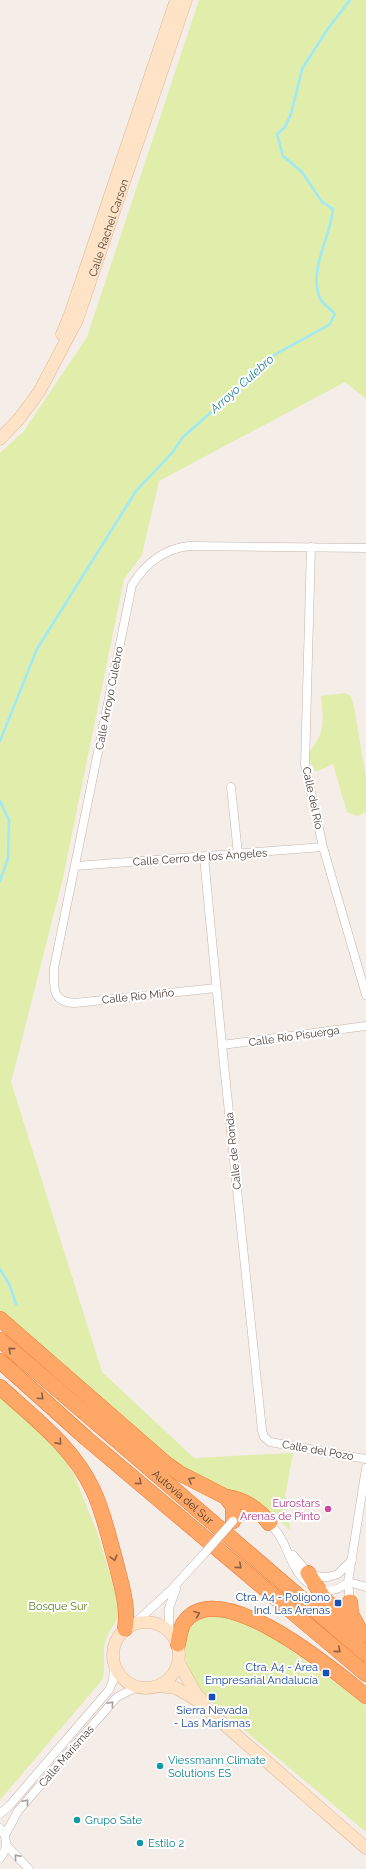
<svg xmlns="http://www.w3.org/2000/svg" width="366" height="1869" font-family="Raleway,sans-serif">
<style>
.green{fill:#e0edab}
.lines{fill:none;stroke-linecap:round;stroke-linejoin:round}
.stream{stroke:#9de9f7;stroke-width:2.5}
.street-casing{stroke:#c4b5ab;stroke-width:9}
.secondary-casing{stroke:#ddb794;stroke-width:13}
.highway-casing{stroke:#ed7429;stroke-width:16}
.street{stroke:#fff;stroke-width:8}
.secondary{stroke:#ffe3c6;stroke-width:12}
.highway{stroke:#ffa767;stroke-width:15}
.street-bridge-casing{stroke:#c4b5ab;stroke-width:9;stroke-linecap:butt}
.street-bridge{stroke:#fff;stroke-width:8}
.oneway{stroke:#896146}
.oneway2{stroke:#a49e9a}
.hotel-dot{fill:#d1479c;stroke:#fff;stroke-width:1.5}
.transit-dot{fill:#1a4fb4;stroke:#fff;stroke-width:1.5}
.culture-dot{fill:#0f9aa8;stroke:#fff;stroke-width:1.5}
.labels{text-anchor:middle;stroke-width:4;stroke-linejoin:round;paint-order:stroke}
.street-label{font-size:11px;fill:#493c35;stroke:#fff}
.hotel-label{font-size:11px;fill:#b23c85;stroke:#fff;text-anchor:end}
.transit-label{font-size:11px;fill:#164399;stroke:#fff;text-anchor:end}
.park-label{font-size:11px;fill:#5d8122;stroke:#fff}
.culture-label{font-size:11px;fill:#0d838f;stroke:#fff;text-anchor:start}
.water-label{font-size:12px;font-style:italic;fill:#1e7f94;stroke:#fff}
</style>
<rect width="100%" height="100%" fill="#f5ede7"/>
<path class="green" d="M199,0h167v399l-21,-17 -186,99 -17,74 -18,24 -61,299 -52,204 91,290 92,86 99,-5 -9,50 7,28 -10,-9 -43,-27 -54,-23 -184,-160v-859l24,-22 63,-94z
M345,693l6,3 4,16 11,66v34l-9,4 -10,-4 -14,-48 -17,8 -10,-16c19,-23 18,-30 15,-60z
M0,1396l43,39 22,25 10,17 22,55 23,76c-2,16 -10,19 -14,31 -5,14 1,28 -4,41l-102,120z
M229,1616l38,17 99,72v127l-154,-129c-15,-18 -33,-42 -27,-68 2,-5 10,-12 14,-17z"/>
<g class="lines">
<path class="stream" d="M0,741l37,-92 99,-158 36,-38 11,-16 87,-77 4,-5 55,-30 6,-11c-4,-5 -13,-10 -15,-16 -12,-28 11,-62 13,-89l-11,-7 -20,-30 -19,-16 -6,-22 8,-7 6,-13 11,-45 25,-39 23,-30
M0,801l9,19 -1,38 -8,23
M0,1269l10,17 6,18"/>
<defs>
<path id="street" d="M311,547l-6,218 18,82 43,148
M231,787l7,67
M204,857l18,188 40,385 2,7 6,5 96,17
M76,866l247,-19
M216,988l-141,15c-24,-1 -21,-16 -21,-35l78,-383c13,-21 31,-36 57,-39l177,2
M222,1045l144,-19
M233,1521c8,-6 16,-8 26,-4 30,14 26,48 49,66
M293,1555l15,18 13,4h7l10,-3 14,-14
M348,1582l18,5
M318,1589c12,4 21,1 30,-7
M350,1602l-2,-20 18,-114
M135,1623l36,-33 32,-35
M169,1631v-23l7,-19
M0,1814l10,-9 99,-115 4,-9 1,-16
M0,1828c8,9 8,21 0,30
M5,1835l13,-24 99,-114 20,-10
M6,1845l23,24"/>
<g id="secondary">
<path d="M62,334l8,-19 106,-315"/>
<path id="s1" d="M0,439l19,-20 20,-27 38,-72 109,-320"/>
<circle cx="146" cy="1655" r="33"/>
<path d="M179,1663l17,31 7,7"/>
<path d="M160,1686l16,2 19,11 171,149"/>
</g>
<g id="highway">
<path d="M0,1319l165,144 14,10 47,24 7,9v15"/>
<path id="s2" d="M0,1340l366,314"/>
<path d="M0,1361l86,77 280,236"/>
<path d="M0,1387c34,31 73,60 93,103 11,23 16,49 23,73 5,21 13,44 9,66"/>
<path d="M226,1497c17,2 33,12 43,26"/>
<path d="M308,1573l17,27 41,35"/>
<path d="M350,1602l1,12 6,11"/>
<path d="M178,1644c1,-6 2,-14 5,-20 34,-53 153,48 183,72"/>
</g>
</defs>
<use href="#street" class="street-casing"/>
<use href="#secondary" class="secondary-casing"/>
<use href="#highway" class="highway-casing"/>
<use href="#street" class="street"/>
<use href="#secondary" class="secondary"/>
<use href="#highway" class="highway"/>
<defs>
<path id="street-bridge" d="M203,1555l30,-34"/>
</defs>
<use href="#street-bridge" class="street-bridge-casing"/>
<use href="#street-bridge" class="street-bridge"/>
</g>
<defs><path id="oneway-chevron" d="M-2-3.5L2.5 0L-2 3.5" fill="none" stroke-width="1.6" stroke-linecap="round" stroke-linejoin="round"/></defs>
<g class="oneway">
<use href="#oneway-chevron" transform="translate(11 1350) rotate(-139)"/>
<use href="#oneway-chevron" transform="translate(41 1397) rotate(42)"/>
<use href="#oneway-chevron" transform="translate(59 1442) rotate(48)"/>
<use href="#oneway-chevron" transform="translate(191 1480) rotate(-151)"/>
<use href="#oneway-chevron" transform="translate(139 1482) rotate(40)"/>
<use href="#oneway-chevron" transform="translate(114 1558) rotate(75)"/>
<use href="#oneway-chevron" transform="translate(239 1566) rotate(41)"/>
<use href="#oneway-chevron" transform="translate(197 1614) rotate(-23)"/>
<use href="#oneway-chevron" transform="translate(338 1650) rotate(41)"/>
</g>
<g class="oneway2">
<use href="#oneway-chevron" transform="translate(111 1704) rotate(-49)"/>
<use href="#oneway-chevron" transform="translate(26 1802) rotate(-49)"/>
<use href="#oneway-chevron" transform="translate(17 1857) rotate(-131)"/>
</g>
<circle class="hotel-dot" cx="328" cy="1509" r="4"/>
<g class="transit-dot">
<rect x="334" y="1599" width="8" height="8" rx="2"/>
<rect x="322" y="1669" width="8" height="8" rx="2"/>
<rect x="208" y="1693" width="8" height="8" rx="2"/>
</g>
<g class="culture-dot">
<circle cx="160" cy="1766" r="4"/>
<circle cx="77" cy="1820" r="4"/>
<circle cx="140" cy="1843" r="4"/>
</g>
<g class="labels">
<g class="street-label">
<text dy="4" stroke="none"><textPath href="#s1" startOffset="240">Calle Rachel Carson</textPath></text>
<text transform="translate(109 698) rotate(-79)" y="4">Calle Arroyo Culebro</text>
<text transform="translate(313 798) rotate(78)" y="4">Calle del Río</text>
<text transform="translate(200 857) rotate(-4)" y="4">Calle Cerro de los Ángeles</text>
<text transform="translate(138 996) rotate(-6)" y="4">Calle Río Miño</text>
<text transform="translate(294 1036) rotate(-8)" y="4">Calle Río Pisuerga</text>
<text transform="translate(233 1151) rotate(-96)" y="4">Calle de Ronda</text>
<text transform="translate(318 1450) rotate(10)" y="4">Calle del Pozo</text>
<text dy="4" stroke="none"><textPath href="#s2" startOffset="241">Autovía del Sur</textPath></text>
<text transform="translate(66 1756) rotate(-49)" y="4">Calle Marismas</text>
</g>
<g class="hotel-label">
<text x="320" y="1507">Eurostars<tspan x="320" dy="13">Arenas de Pinto</tspan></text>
</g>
<g class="transit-label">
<text x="330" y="1601">Ctra. A4 - Polígono<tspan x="330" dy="13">Ind. Las Arenas</tspan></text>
<text x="318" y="1671">Ctra. A4 - Área<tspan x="318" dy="13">Empresarial Andalucía</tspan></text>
<text x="212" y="1714" text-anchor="middle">Sierra Nevada<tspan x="212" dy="13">- Las Marismas</tspan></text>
</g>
<g class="park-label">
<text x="58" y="1610">Bosque Sur</text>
</g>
<g class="culture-label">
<text x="168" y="1764">Viessmann Climate<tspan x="168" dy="13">Solutions ES</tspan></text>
<text x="85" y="1824">Grupo Sate</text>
<text x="148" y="1847">Estilo 2</text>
</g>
<g class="water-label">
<text transform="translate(242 384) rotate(-42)" y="4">Arroyo Culebro</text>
</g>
</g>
</svg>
